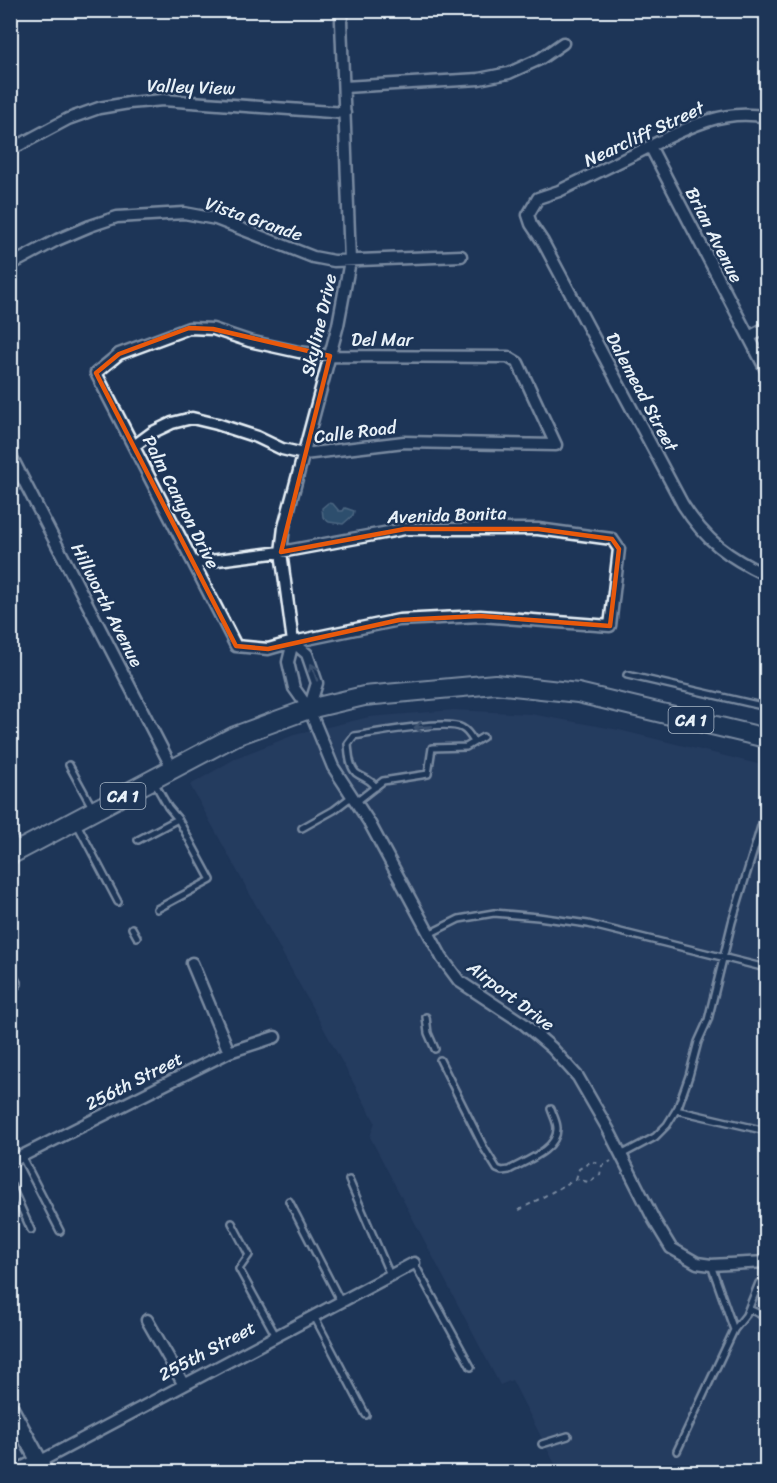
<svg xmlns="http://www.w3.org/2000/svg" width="777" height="1483" font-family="Sriracha,sans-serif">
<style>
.built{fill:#2d4468}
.water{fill:#416d87;stroke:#84a2b4;stroke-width:1.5}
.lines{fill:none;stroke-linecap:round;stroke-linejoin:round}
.lane-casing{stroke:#e8f1f8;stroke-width:10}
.street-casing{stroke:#e8f1f8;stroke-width:15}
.secondary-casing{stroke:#e8f1f8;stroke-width:20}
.highway-casing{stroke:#e8f1f8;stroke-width:22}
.path{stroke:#e8f1f8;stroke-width:2;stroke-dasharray:4.5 4.5;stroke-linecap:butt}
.lane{stroke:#1d3557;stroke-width:5}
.street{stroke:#1d3557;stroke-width:10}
.secondary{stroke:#1d3557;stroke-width:15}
.highway{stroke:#1d3557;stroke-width:18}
.oneway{stroke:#64778f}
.marked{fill:none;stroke:#e8590c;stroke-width:4.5;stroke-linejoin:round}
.labels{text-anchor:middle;stroke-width:5;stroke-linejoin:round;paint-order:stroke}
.shield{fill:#1d3557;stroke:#abb9c8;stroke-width:1.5}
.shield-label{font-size:16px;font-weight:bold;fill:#e8f1f8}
.street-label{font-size:18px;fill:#e8f1f8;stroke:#1d3557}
</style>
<rect width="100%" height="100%" fill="#1d3557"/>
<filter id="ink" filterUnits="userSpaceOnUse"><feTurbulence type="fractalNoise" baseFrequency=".0167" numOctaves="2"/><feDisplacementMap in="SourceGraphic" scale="12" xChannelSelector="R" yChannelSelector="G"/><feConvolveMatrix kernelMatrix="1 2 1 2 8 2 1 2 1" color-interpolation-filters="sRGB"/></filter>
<g filter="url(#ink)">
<path class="built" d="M454,710l77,4 88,16 147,36v706h-207l-47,-92 -12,5 -130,-248 5,-15 -185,-337 48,-28 56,-22 75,-18z"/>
<path class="water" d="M328,503l5,1 6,7h4l2,-3 9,3 -1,4 -10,9 -14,-2 -6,-5 -1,-9z"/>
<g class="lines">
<defs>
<path id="lane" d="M627,675l139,32
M69,765l23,42
M154,782l14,25 10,12 33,61 -54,29
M376,787c-8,-10 -12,-8 -20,-14 -7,-7 -7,-20 -8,-29l6,-8c20,-3 93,-17 108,-8 6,3 9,9 12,14
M356,802l27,-21 45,-7 4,-26 34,-1 17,-10
M76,822l42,80
M302,828l32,-18 17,-13
M10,831l8,15
M138,840l40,-21
M132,928l5,9
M429,934l30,-15 35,-6 44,4 50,7 178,44
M10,969l8,15 -8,9
M426,1017l2,16 7,16
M440,1060l44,88 13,21 5,2 7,-1c16,-9 49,-20 48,-42 0,-6 -4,-13 -6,-19
M676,1110l90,21
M621,1155l34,-18 12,-12 11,-18 11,-31 9,-34 10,-22 24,-98 34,-112
M22,1157l38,74
M349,1180l41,95
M10,1183l21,47
M289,1201l52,101
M232,1223l17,32 -10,14 37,67
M414,1263l57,104
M749,1309l17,8
M314,1316l52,99
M734,1330l12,-15 13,-32
M542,1444l26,-8
M677,1451l57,-121 -23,-65"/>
<path id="street" d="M344,10l-3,11 9,240 -12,64 -54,202 -3,25 12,90 -5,20 6,26 15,21 24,58 36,55 73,136 17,23 65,43 28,24 26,29 30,52 46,91 17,28 26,15 14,2 55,-3
M344,87l135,-8 30,-6 31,-14 23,-16
M766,117c-46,-10 -87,15 -127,35 -27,13 -53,26 -80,39l-21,7 -10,17 3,9 12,18 140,263c23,36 45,52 83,70
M650,146l116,224
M10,150l58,-31 31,-11 30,-5 34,-3 182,13
M10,265l47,-25 33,-14 27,-9 67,-4 32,6 97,38 21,4 127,-5
M749,337l17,-9
M134,446l19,-14 19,-9 20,-5 25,6 40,13 25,12 22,5 100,-12 152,3 -38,-82 -10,-6 -178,-1 -31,-4 -50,-11 -36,-12 -24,-1 -70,26 -23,19 140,273 32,3 25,-7 106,-22 81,-4 130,10 9,-77 -7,-10 -74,-10h-133l-124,23 -87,11
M10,454l163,316
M293,642l14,12 10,29 -8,26
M192,963l37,89
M10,1162l219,-110 46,-15
M147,1320l37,65
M39,1462l375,-199"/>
<path id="secondary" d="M10,1408l35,64
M18,1472l21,-10"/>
<path id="highway" d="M10,855l225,-119 74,-27 55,-13 131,-12 83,9 188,45"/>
</defs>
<use href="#lane" class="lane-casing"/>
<use href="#street" class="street-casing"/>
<use href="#secondary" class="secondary-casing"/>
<use href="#highway" class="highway-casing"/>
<path class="path" d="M576,1179l3,-10 13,-8 10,5
M519,1210l57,-31 12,3 12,-7 2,-9 9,-5"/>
<use href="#lane" class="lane"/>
<use href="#street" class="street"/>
<use href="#secondary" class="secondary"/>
<use href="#highway" class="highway"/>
</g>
<defs><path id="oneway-shaft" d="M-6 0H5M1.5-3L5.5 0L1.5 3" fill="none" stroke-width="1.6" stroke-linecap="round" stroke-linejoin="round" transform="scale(1.5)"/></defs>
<g class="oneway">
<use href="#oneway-shaft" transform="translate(314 672) rotate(-110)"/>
<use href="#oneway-shaft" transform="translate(423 727) rotate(176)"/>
</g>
</g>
<path d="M0 0H777V1483H0ZM189,328l24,1 117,27 -49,196 124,-23h133l74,10 7,10 -9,77 -130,-10 -81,4 -131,29 -32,-3 -140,-273 23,-19z" fill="#1d3557" fill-opacity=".55" fill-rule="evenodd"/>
<path class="marked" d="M189,328l24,1 117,27 -49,196 124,-23h133l74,10 7,10 -9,77 -130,-10 -81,4 -131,29 -32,-3 -140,-273 23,-19z"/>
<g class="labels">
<g class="shield">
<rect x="668.5" y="707" width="45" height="26" rx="4.5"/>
<rect x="100.5" y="783" width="45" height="26" rx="4.5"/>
</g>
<g class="shield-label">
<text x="691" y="726">CA 1</text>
<text x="123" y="802">CA 1</text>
</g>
<g class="street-label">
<text transform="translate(191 87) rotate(2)" y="6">Valley View</text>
<text transform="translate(644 134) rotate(-25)" y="6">Nearcliff Street</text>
<text transform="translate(254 219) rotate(19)" y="6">Vista Grande</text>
<text transform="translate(714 235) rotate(63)" y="6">Brian Avenue</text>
<text transform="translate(319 325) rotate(-77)" y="6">Skyline Drive</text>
<text x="382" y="346">Del Mar</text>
<text transform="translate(642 392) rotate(62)" y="6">Dalemead Street</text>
<text transform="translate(355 432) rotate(-7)" y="6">Calle Road</text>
<text transform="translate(181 502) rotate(63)" y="6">Palm Canyon Drive</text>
<text transform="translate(447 515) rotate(-2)" y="6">Avenida Bonita</text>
<text transform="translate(107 605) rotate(63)" y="6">Hillworth Avenue</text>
<text transform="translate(511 996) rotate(37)" y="6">Airport Drive</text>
<text transform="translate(134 1081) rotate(-27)" y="6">256th Street</text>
<text transform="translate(207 1351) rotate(-28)" y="6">255th Street</text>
</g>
</g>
<rect width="777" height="1483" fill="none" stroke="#1d3557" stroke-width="36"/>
<rect x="18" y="18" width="741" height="1447" fill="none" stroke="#e8f1f8" stroke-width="2" filter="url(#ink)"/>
</svg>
